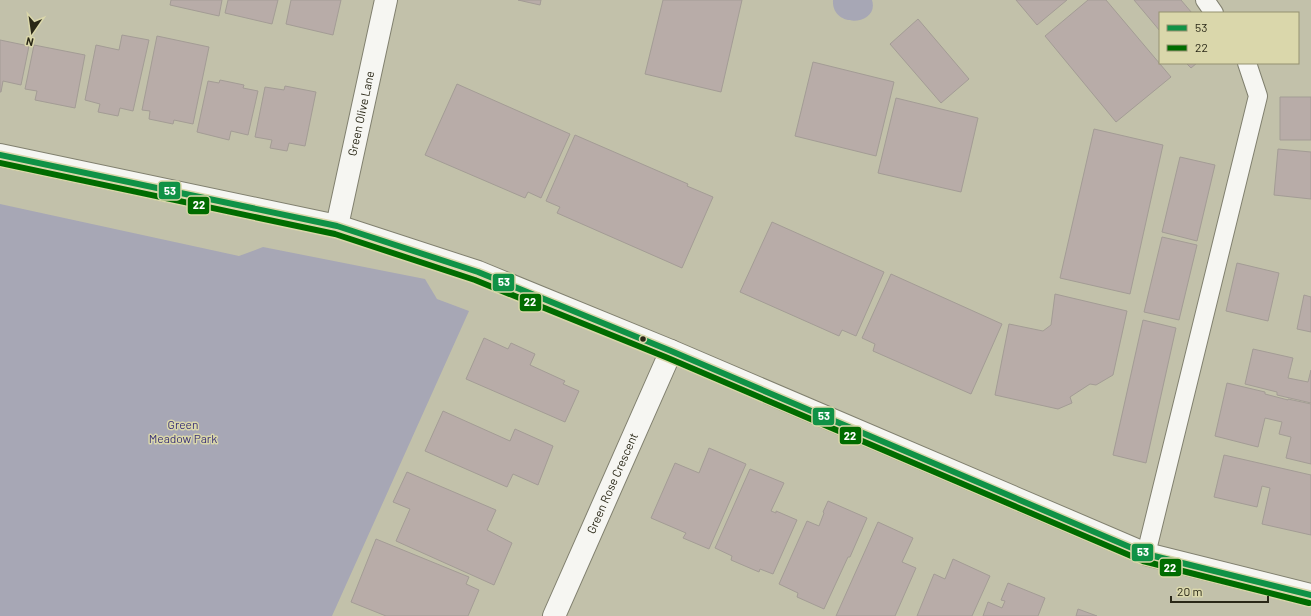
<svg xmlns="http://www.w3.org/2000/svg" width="1311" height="616" font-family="Barlow,sans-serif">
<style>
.green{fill:#a7a7b5}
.building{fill:#b8aca8;stroke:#a39c95}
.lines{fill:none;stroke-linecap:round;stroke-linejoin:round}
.service-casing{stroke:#81806f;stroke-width:20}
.minor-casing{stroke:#81806f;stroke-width:24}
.tertiary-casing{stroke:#81806f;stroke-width:24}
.service{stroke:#f6f6f2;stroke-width:18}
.minor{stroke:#f6f6f2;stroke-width:22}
.tertiary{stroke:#f6f6f2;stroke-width:22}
.bus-1-casing{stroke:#dad7ab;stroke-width:9}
.bus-2-casing{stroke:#dad7ab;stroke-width:9}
.bus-1{stroke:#109246;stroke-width:6}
.bus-2{stroke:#006c00;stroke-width:6}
.bus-dot{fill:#2a2817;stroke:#dad7ab;stroke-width:1.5}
.labels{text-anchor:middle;stroke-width:3;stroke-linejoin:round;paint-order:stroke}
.street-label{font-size:12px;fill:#2a2817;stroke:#dad7ab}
.park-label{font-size:12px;fill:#393177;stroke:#dad7ab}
.line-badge{stroke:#dad7ab;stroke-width:1.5}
.badge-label{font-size:11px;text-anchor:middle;font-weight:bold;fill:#fff}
</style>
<rect width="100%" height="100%" fill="#c2c1aa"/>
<path class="green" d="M833,0h39c8,26 -41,29 -39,0z
M0,204l239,52 24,-9 162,32 12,20 32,12 -137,305h-332z"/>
<path class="building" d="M171,0h51l-3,16 -49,-11z
M228,0h50l-6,24 -47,-11z
M291,0h50l-8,35 -47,-11z
M518,0h23l-1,5z
M663,0h79l-21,92 -76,-18z
M1016,0h51l-30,25z
M1088,0h18l65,77 -55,45 -71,-86z
M1134,0h47l11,13h-32v18z
M918,19l51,60 -28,24 -51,-59z
M122,35l27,5 -16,71 -13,-3 -2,8 -20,-4 2,-8 -15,-4 11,-55 23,5z
M157,36l52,11 -16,77 -19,-4 -1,4 -24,-5 1,-8 -8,-1z
M0,40l29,6 -8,39 -18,-4 -2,11h-1z
M34,45l51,10 -10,53 -40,-8 2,-9 -12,-2z
M813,62l81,20 -18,74 -81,-20z
M1186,63h11l-6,5z
M220,80l24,5 -1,3 15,3 -10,44 -17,-4 -2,9 -32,-8 11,-51 11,2z
M457,84l113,50 -29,64 -13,-6 -3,6 -100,-43z
M285,86l31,6 -11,54 -16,-3 -2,8 -17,-3 2,-8 -17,-3 10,-50 19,3z
M1280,97h31v43h-31z
M896,98l82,20 -17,74 -83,-19z
M1094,129l69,16 -33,149 -70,-16z
M575,135l113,49 -1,2 26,11 -31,71 -125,-55 3,-6 -14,-6z
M1278,149l33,3v47l-37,-4z
M1180,157l35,8 -18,76 -35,-9z
M772,222l112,50 -28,64 -14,-6 -3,6 -99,-44z
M1162,237l35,8 -18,75 -35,-8z
M1237,263l42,10 -11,48 -42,-10z
M891,274l111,50 -31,70 -98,-43 2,-7 -13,-6z
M1055,294l72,17 -14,64 -17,10 -6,-1 -20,13 2,6 -14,6 -63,-14 14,-71 34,7 8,-6z
M1304,295l7,2v35l-14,-3z
M1143,320l33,8 -30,135 -33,-8z
M484,338l24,11 3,-6 24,11 -5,11 35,16 -2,3 16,7 -14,31 -99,-43z
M1253,349l40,9 -5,20 20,4 3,-12v33l-34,-8v-3l-32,-8z
M1227,383l38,9v2l23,6v-1l23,5v60l-25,-6 5,-21 -12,-3 3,-12 -17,-4 -7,29 -43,-11z
M443,411l67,30 5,-12 38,17 -15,39 -25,-11 -6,13 -82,-36z
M709,448l37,16 -37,85 -26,-11 3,-5 -35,-15 24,-55 24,10z
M1224,455l87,20v60l-49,-11 8,-36 -8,-2 -5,21 -43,-10z
M750,469l34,14 -13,28 5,2v-2l21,9 -24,54 -13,-5 -1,3 -28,-12 1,-4 -17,-8z
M407,472l89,38 -9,20 25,13 -18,42 -98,-44 14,-32 -17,-7z
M828,501l39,17 -17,39h-2l-24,52 -27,-12 1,-4 -19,-9 28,-63 12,5 5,-13 -1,-1z
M878,522l35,16 -11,24 14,6 -21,48h-59z
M376,539l93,38 -3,7 13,6 -11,26h-82l-35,-14z
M953,559l37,17 -18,40h-55l17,-42 11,5z
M1008,583l37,15 -7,18h-55l5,-14 14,6 3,-7 -4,-1z
M1078,609l19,7h-21z"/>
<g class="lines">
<defs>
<path id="service" d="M1205,0l9,13
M1146,554l112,-458 -11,-33"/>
<g id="minor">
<path id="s1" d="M337,226l49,-226"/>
<path id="s2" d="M554,616l117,-265"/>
</g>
<path id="tertiary" d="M0,155l337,71 141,46 193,79 475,203 165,41"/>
</defs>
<use href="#service" class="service-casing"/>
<use href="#minor" class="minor-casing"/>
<use href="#tertiary" class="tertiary-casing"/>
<use href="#service" class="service"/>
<use href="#minor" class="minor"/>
<use href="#tertiary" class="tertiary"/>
<defs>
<path id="bus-1" d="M0,155l337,71 141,46 193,79 475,203 165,41"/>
<path id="bus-2" d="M0,163l335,71 140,46 193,78 475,203 166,42"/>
</defs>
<use href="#bus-1" class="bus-1-casing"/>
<use href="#bus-2" class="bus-2-casing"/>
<use href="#bus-1" class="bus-1"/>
<use href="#bus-2" class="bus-2"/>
</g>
<circle class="bus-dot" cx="643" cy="339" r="3.5"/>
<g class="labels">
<g class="street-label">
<text dy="4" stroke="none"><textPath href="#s1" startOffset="115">Green Olive Lane</textPath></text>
<text dy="4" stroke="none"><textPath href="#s2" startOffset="145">Green Rose Crescent</textPath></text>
</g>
<g class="park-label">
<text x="183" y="429">Green<tspan x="183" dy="14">Meadow Park</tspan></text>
</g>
</g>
<g class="line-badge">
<rect x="158" y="181" width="23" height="19" rx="4" fill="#109246"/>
<rect x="187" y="196" width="23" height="19" rx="4" fill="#006c00"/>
<rect x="492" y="273" width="23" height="19" rx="4" fill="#109246"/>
<rect x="519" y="293" width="23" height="19" rx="4" fill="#006c00"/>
<rect x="812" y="407" width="23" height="19" rx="4" fill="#109246"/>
<rect x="839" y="426" width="23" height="19" rx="4" fill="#006c00"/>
<rect x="1131" y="543" width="23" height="19" rx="4" fill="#109246"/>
<rect x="1159" y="558" width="23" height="19" rx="4" fill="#006c00"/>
</g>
<g class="badge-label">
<text x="170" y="195">53</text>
<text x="199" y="209">22</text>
<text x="504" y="286">53</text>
<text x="530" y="306">22</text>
<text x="824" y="420">53</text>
<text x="850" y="440">22</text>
<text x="1143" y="556">53</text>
<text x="1170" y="572">22</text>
</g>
<rect x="1159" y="12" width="140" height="52" fill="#dad7ab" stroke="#949170"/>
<rect x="1167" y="25" width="20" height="6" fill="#109246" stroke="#949170"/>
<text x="1195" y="32" font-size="12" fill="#2a2817">53</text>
<rect x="1167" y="45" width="20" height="6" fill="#006c00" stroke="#949170"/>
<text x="1195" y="52" font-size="12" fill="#2a2817">22</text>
<g transform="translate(32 32) rotate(193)" stroke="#dad7ab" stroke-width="3" paint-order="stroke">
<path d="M0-3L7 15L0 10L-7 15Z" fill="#2a2817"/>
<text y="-6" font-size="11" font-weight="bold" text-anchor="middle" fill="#2a2817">N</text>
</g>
<path d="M1171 596v6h97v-6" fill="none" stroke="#2a2817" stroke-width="2"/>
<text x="1177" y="596" font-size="12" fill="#2a2817" stroke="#dad7ab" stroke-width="3" paint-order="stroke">20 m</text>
</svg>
